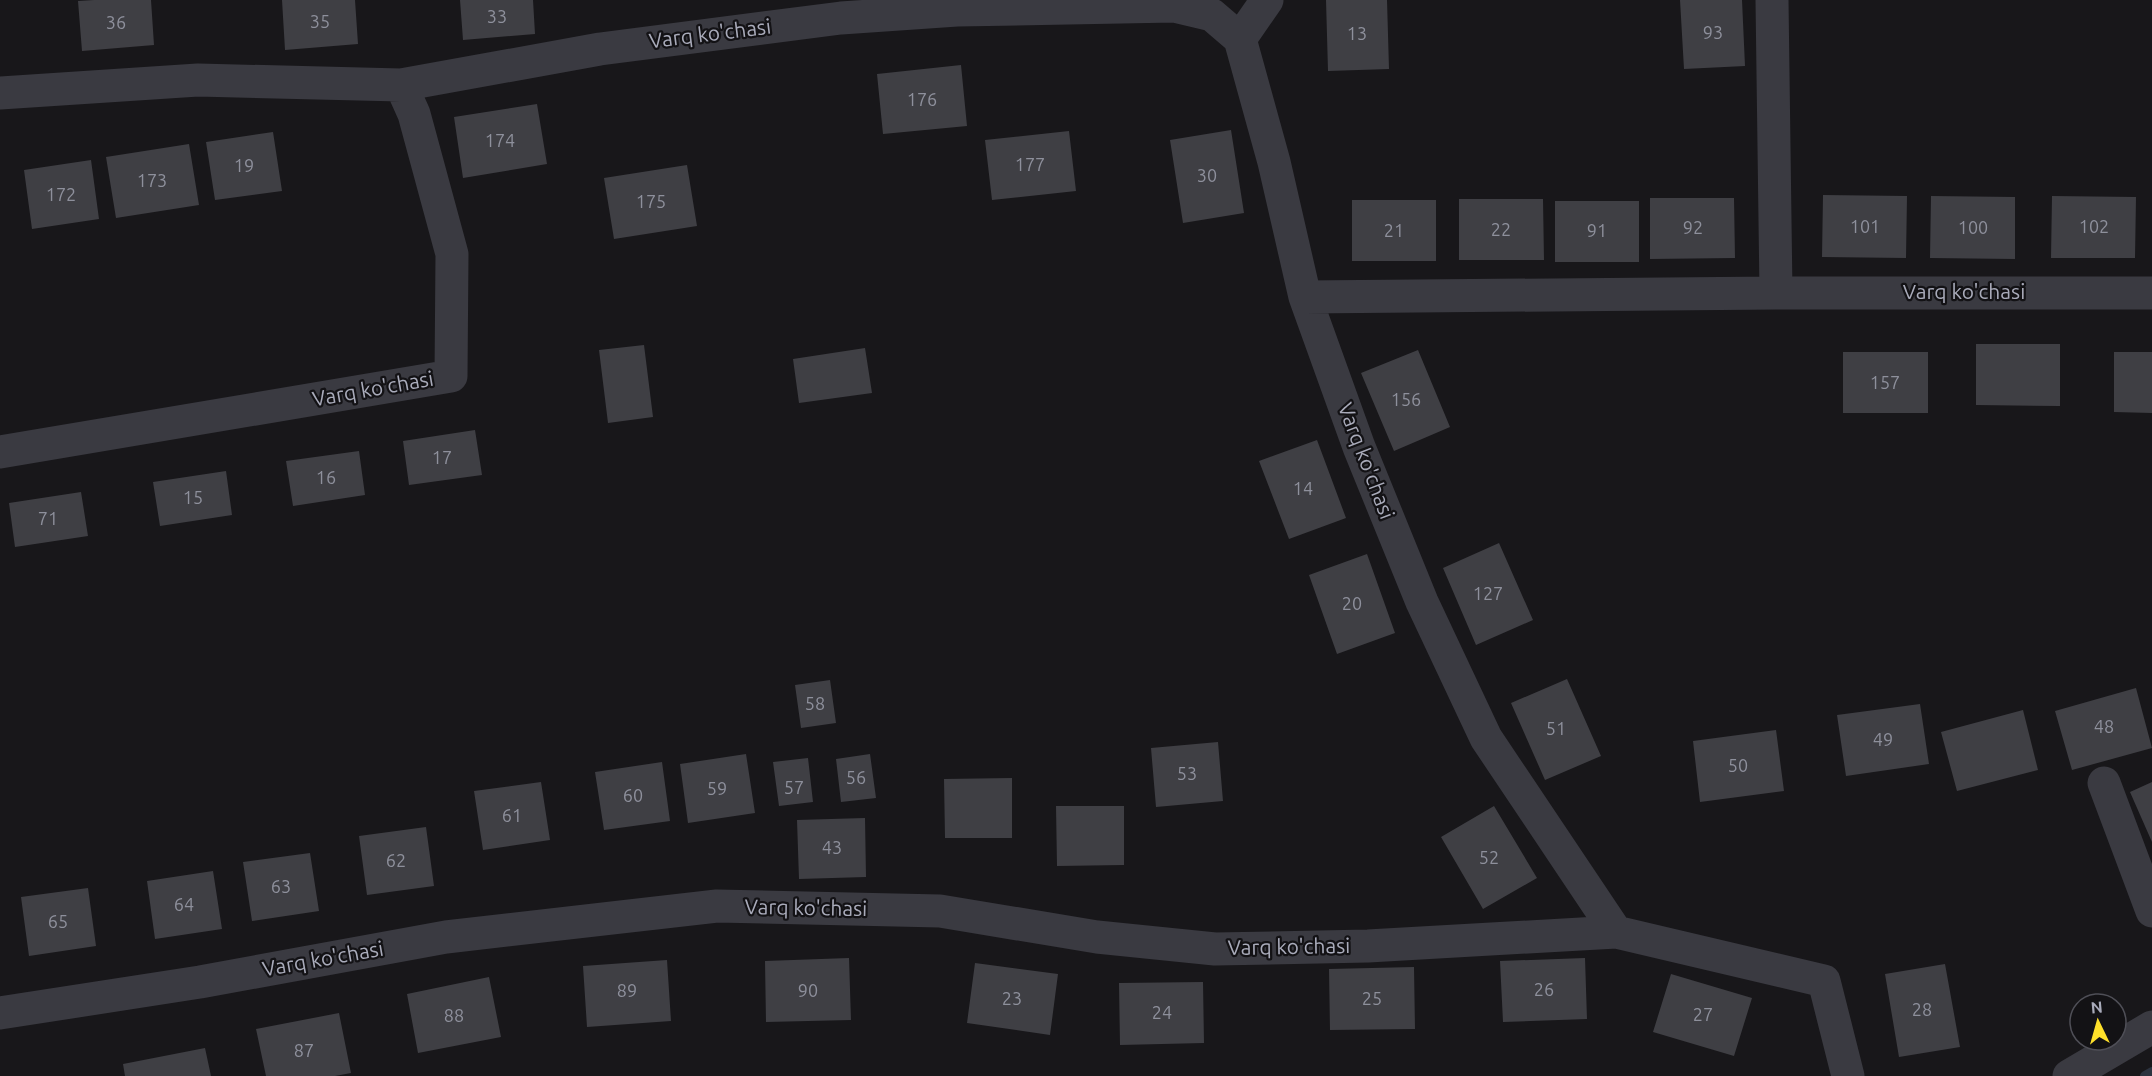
<svg xmlns="http://www.w3.org/2000/svg" width="2152" height="1076" font-family="Ubuntu,sans-serif">
<style>
.lines{fill:none;stroke-linecap:round;stroke-linejoin:round}
.stream{stroke:#2c333f;stroke-width:10}
.building{fill:#3f3f44}
.minor{stroke:#3a3a41;stroke-width:33}
.labels{text-anchor:middle;stroke-width:4.5;stroke-linejoin:round;paint-order:stroke}
.number-label{font-size:18px;fill:#8e909c}
.street-label{font-size:21px;fill:#a9abba;stroke:#131215}
</style>
<rect width="100%" height="100%" fill="#18171a"/>
<g class="lines">
<path class="stream" d="M2145,1076l7,-4"/>
</g>
<path class="building" d="M94,0h57l3,45 -72,6 -4,-50z
M282,0h73l3,44 -73,6z
M460,0h73l2,34 -72,6z
M1326,0h61l2,69 -61,2z
M1680,0h62l3,66 -61,3z
M961,65l6,61 -84,8 -6,-60z
M537,104l10,60 -84,14 -9,-61z
M1231,130l13,83 -61,10 -13,-83z
M1069,131l7,60 -84,9 -7,-60z
M273,132l9,59 -67,9 -9,-58z
M189,144l10,61 -83,13 -10,-61z
M91,160l8,59 -67,10 -8,-59z
M687,165l10,61 -83,13 -10,-61z
M1823,195l84,1 -1,62 -84,-1z
M1931,196l84,1v62l-85,-1z
M2052,196l84,1 -1,61h-84z
M1650,198h84l1,60 -85,1z
M1459,199h84l1,61h-85z
M1352,200h84v61h-84z
M1555,201h84v61h-84z
M1976,344h84v62l-84,-1z
M644,345l9,72 -45,6 -9,-73z
M865,348l7,45 -73,10 -6,-44z
M1418,350l32,77 -56,24 -33,-78z
M1843,352h85v61h-85z
M2114,352h38v61l-38,-1z
M475,430l7,45 -73,10 -6,-44z
M1317,440l29,78 -57,21 -30,-78z
M359,451l6,44 -72,11 -7,-45z
M226,471l6,44 -72,11 -7,-44z
M81,492l7,44 -73,11 -6,-44z
M1499,543l34,77 -57,25 -33,-77z
M1367,554l28,79 -58,21 -28,-79z
M1567,679l34,77 -56,24 -34,-77z
M830,680l6,43 -35,5 -6,-43z
M2136,688l16,60 -80,22 -17,-59z
M1920,704l9,60 -83,12 -9,-61z
M2023,710l15,60 -81,21 -16,-59z
M1776,730l8,61 -84,11 -7,-61z
M1218,742l5,59 -67,6 -5,-59z
M746,754l9,59 -67,10 -8,-59z
M870,754l6,44 -35,4 -5,-43z
M808,758l5,44 -34,4 -6,-44z
M662,762l8,59 -66,9 -9,-58z
M1012,778v60h-67l-1,-59z
M541,782l9,58 -67,10 -9,-59z
M2152,782v60l-22,-50z
M1056,806h68v59l-67,1z
M1494,806l43,72 -54,31 -42,-72z
M865,818l1,59 -67,2 -2,-59z
M426,827l8,59 -67,9 -8,-59z
M310,853l9,58 -67,10 -9,-59z
M213,871l9,58 -67,10 -8,-58z
M88,888l8,58 -67,10 -8,-59z
M849,958l2,62 -85,2 -1,-61z
M1585,958l2,61 -84,3 -3,-61z
M667,960l4,61 -84,6 -4,-61z
M975,963l83,11 -8,61 -83,-12z
M1945,964l15,83 -61,10 -14,-83z
M1414,967l1,62 -85,1 -1,-61z
M1671,974l81,24 -18,58 -81,-24z
M489,977l12,60 -83,16 -11,-59z
M1203,982l1,61 -84,2 -1,-62z
M339,1013l12,60 -16,3h-69l-10,-47z
M205,1048l6,28h-86l-2,-12z"/>
<g class="lines">
<path class="minor" d="M1772,0l4,293
M1240,39l27,-39
M0,93l198,-13 203,5 199,-36 241,-31 116,-8 217,-4 38,9 28,24 34,123 31,135 471,-4h376
M1305,297l54,150 63,155 64,136 130,194 208,49 24,95
M0,452l451,-76 1,-122 -38,-140 -13,-29
M2104,783l48,128
M0,1013l200,-31 246,-45 271,-31 223,5 157,26 118,12 153,-3 248,-14
M2069,1076l83,-49"/>
</g>
<g class="labels">
<g class="number-label">
<text x="497" y="23">33</text>
<text x="320" y="28">35</text>
<text x="116" y="29">36</text>
<text x="1713" y="39">93</text>
<text x="1357" y="40">13</text>
<text x="922" y="106">176</text>
<text x="500" y="147">174</text>
<text x="1030" y="171">177</text>
<text x="244" y="172">19</text>
<text x="1207" y="182">30</text>
<text x="152" y="187">173</text>
<text x="61" y="201">172</text>
<text x="651" y="208">175</text>
<text x="1865" y="233">101</text>
<text x="2094" y="233">102</text>
<text x="1693" y="234">92</text>
<text x="1973" y="234">100</text>
<text x="1501" y="236">22</text>
<text x="1394" y="237">21</text>
<text x="1597" y="237">91</text>
<text x="1885" y="389">157</text>
<text x="1406" y="406">156</text>
<text x="442" y="464">17</text>
<text x="326" y="484">16</text>
<text x="1303" y="495">14</text>
<text x="193" y="504">15</text>
<text x="48" y="525">71</text>
<text x="1488" y="600">127</text>
<text x="1352" y="610">20</text>
<text x="815" y="710">58</text>
<text x="2104" y="733">48</text>
<text x="1556" y="735">51</text>
<text x="1883" y="746">49</text>
<text x="1738" y="772">50</text>
<text x="1187" y="780">53</text>
<text x="856" y="784">56</text>
<text x="794" y="794">57</text>
<text x="717" y="795">59</text>
<text x="633" y="802">60</text>
<text x="512" y="822">61</text>
<text x="832" y="854">43</text>
<text x="1489" y="864">52</text>
<text x="396" y="867">62</text>
<text x="281" y="893">63</text>
<text x="184" y="911">64</text>
<text x="58" y="928">65</text>
<text x="1544" y="996">26</text>
<text x="627" y="997">89</text>
<text x="808" y="997">90</text>
<text x="1012" y="1005">23</text>
<text x="1372" y="1005">25</text>
<text x="1922" y="1016">28</text>
<text x="1162" y="1019">24</text>
<text x="1703" y="1021">27</text>
<text x="454" y="1022">88</text>
<text x="304" y="1057">87</text>
</g>
<g class="street-label">
<text transform="translate(710 34) rotate(-7)" y="7">Varq ko'chasi</text>
<text x="1964" y="299">Varq ko'chasi</text>
<text transform="translate(373 389) rotate(-10)" y="7">Varq ko'chasi</text>
<text transform="translate(1366 461) rotate(69)" y="7">Varq ko'chasi</text>
<text transform="translate(806 908) rotate(1)" y="7">Varq ko'chasi</text>
<text transform="translate(1289 947) rotate(-1)" y="7">Varq ko'chasi</text>
<text transform="translate(323 959) rotate(-10)" y="7">Varq ko'chasi</text>
</g>
</g>
<g transform="translate(2098 1022) rotate(355)"><circle r="28" fill="#131215" stroke="#4f4f57" stroke-width="1.5"/>
<path d="M0-4.5L10 22L0 15L-10 22Z" fill="#ffe02a"/>
<text y="-9" font-size="16" font-weight="bold" text-anchor="middle" fill="#a9abba">N</text>
</g>
</svg>
